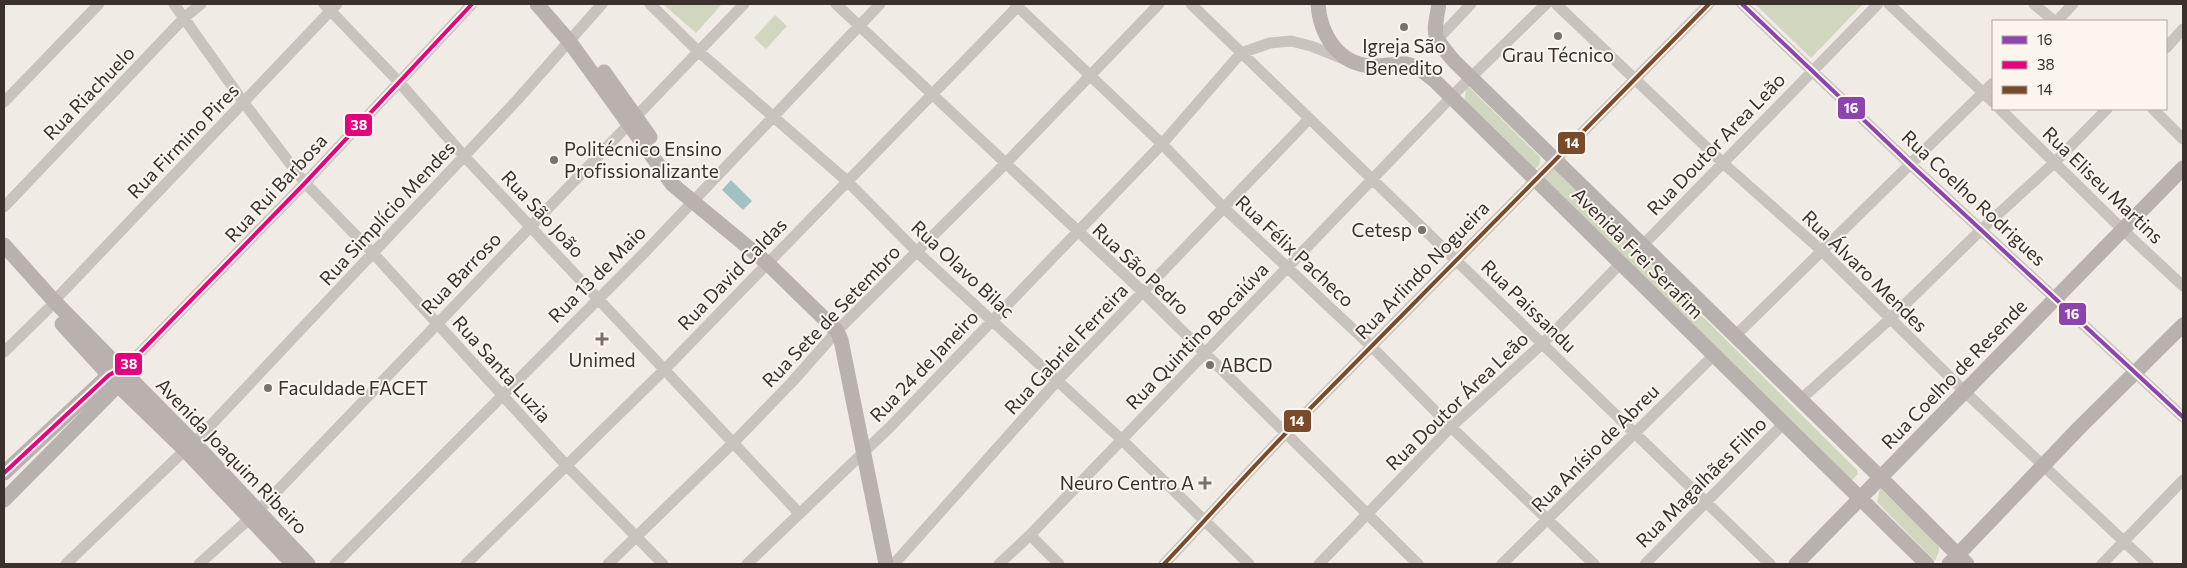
<svg xmlns="http://www.w3.org/2000/svg" width="2187" height="568" font-family="Commissioner,sans-serif">
<style>
.green{fill:#d1d6bf}
.water{fill:#a1c2c1}
.lines{fill:none;stroke-linecap:round;stroke-linejoin:round}
.minor{stroke:#c9c3be;stroke-width:11}
.major{stroke:#b8b1ad;stroke-width:15}
.bus-1-casing{stroke:#fbf5ee;stroke-width:8}
.bus-2-casing{stroke:#fbf5ee;stroke-width:8}
.bus-3-casing{stroke:#fbf5ee;stroke-width:8}
.bus-1{stroke:#8e44ad;stroke-width:4}
.bus-2{stroke:#e5007d;stroke-width:4}
.bus-3{stroke:#7a4b2a;stroke-width:4}
.poi-dot{fill:#7a716c;stroke:#fbf5ee;stroke-width:2}
.labels{text-anchor:middle;stroke-width:4;stroke-linejoin:round;paint-order:stroke}
.poi-label{font-size:19px;fill:#3b302b;stroke:#fbf5ee}
.street-label{font-size:19px;fill:#3b302b;stroke:#fbf5ee}
.line-badge{stroke:#fbf5ee;stroke-width:2}
.badge-label{font-size:14px;text-anchor:middle;font-weight:bold;fill:#fff}
</style>
<rect width="100%" height="100%" fill="#f0ebe5"/>
<path class="green" d="M663,4h59l-26,29z
M1755,4h108l-52,54z
M775,15l12,11 -21,23 -12,-11z
M1469,87l71,70c1,6 -1,9 -6,13l-70,-67 2,-13z
M1553,168l304,302 1,4 -7,7 -308,-304z
M1880,488l59,58v5l-4,10 -58,-59z"/>
<path class="water" d="M731,180l21,21 -9,9 -21,-20z"/>
<g class="lines">
<path class="minor" d="M174,4l70,99 61,80 68,70 193,212 97,99
M324,4l75,78 65,74 335,357
M650,4l48,47 149,130 70,71 205,188 127,124
M836,4l307,288 275,272
M1015,4l147,140 61,63 149,140 79,80 143,137
M1191,4l579,560
M1556,4l167,159 99,88 142,140 184,173
M1742,4l168,160 273,253
M1889,4l104,98
M2034,4l20,17
M2057,21l16,-17
M1436,41l35,-37
M2166,48l17,-19
M4,102l95,-98
M2000,109l124,122 59,55
M2153,109l30,30
M4,207l180,-189 17,-14
M1643,245l235,-241
M54,301l283,-297
M1734,337l259,-254
M4,352l44,-43
M121,369l8,-5 176,-181 167,-179
M1800,400l90,-81 92,-90 72,-66 53,-54
M194,443l324,-344 84,-95
M1030,535l29,29
M66,564l119,-114
M199,564l59,-53 486,-507
M335,564l311,-313 234,-247
M466,564l199,-195 355,-365
M608,564l126,-122 59,-61 44,-50 169,-168 153,-159
M747,564l143,-137 272,-283 79,-91 29,-10 21,-2 20,5 35,14
M894,564l163,-183 252,-262
M999,564l31,-29 429,-446 87,-85
M1164,564c41,-43 81,-89 123,-132 141,-143 281,-286 422,-428
M1319,564l132,-137 92,-84 77,-79
M1502,564l211,-208
M1645,564l138,-140
M2102,564l81,-84"/>
<path class="major" d="M537,4l32,37 104,144 94,78 70,68 4,9 45,224
M1318,4c2,30 20,60 53,62 11,1 24,-3 35,-2 11,2 18,8 27,15l494,485
M1439,4c-6,33 -7,31 15,57l431,421 82,82
M604,72l46,65
M4,245l50,56 140,142 114,121
M62,324l56,61 67,65 108,114
M4,473l105,-98 8,-4
M4,500l114,-115
M1796,564l387,-396
M1949,564l130,-136 104,-103"/>
<defs>
<path id="bus-1" d="M1742,4l168,160 273,253"/>
<path id="bus-2" d="M4,473l105,-98 20,-11 176,-181 167,-179"/>
<path id="bus-3" d="M1164,564c41,-43 81,-89 123,-132 141,-143 281,-286 422,-428"/>
</defs>
<use href="#bus-1" class="bus-1-casing"/>
<use href="#bus-2" class="bus-2-casing"/>
<use href="#bus-3" class="bus-3-casing"/>
<use href="#bus-1" class="bus-1"/>
<use href="#bus-2" class="bus-2"/>
<use href="#bus-3" class="bus-3"/>
</g>
<g class="poi-dot">
<circle cx="1404" cy="27" r="5"/>
<circle cx="1558" cy="36" r="5"/>
<circle cx="554" cy="160" r="5"/>
<circle cx="1422" cy="230" r="5"/>
<path d="M599.5 331.5h5v5h5v5h-5v5h-5v-5h-5v-5h5z"/>
<circle cx="1210" cy="365" r="5"/>
<circle cx="268" cy="388" r="5"/>
<path d="M1202.5 475.5h5v5h5v5h-5v5h-5v-5h-5v-5h5z"/>
</g>
<g class="labels">
<g class="poi-label">
<text x="1404" y="53">Igreja São<tspan x="1404" dy="22">Benedito</tspan></text>
<text x="1558" y="62">Grau Técnico</text>
<text x="564" y="156" text-anchor="start">Politécnico Ensino<tspan x="564" dy="22">Profissionalizante</tspan></text>
<text x="1412" y="237" text-anchor="end">Cetesp</text>
<text x="602" y="367">Unimed</text>
<text x="1220" y="372" text-anchor="start">ABCD</text>
<text x="278" y="395" text-anchor="start">Faculdade FACET</text>
<text x="1194" y="490" text-anchor="end">Neuro Centro A</text>
</g>
<g class="street-label">
<text transform="translate(89 93) rotate(-46)" y="7">Rua Riachuelo</text>
<text transform="translate(183 141) rotate(-46)" y="7">Rua Firmino Pires</text>
<text transform="translate(1716 144) rotate(-46)" y="7">Rua Doutor Area Leão</text>
<text transform="translate(2103 185) rotate(44)" y="7">Rua Eliseu Martins</text>
<text transform="translate(276 188) rotate(-47)" y="7">Rua Rui Barbosa</text>
<text transform="translate(1974 198) rotate(43)" y="7">Rua Coelho Rodrigues</text>
<text transform="translate(387 213) rotate(-47)" y="7">Rua Simplício Mendes</text>
<text transform="translate(543 214) rotate(47)" y="7">Rua São João</text>
<text transform="translate(1295 251) rotate(43)" y="7">Rua Félix Pacheco</text>
<text transform="translate(1638 253) rotate(45)" y="7">Avenida Frei Serafim</text>
<text transform="translate(963 269) rotate(43)" y="7">Rua Olavo Bilac</text>
<text transform="translate(1141 269) rotate(43)" y="7">Rua São Pedro</text>
<text transform="translate(1422 270) rotate(-46)" y="7">Rua Arlindo Nogueira</text>
<text transform="translate(1865 271) rotate(44)" y="7">Rua Álvaro Mendes</text>
<text transform="translate(461 273) rotate(-46)" y="7">Rua Barroso</text>
<text transform="translate(597 274) rotate(-45)" y="7">Rua 13 de Maio</text>
<text transform="translate(732 274) rotate(-46)" y="7">Rua David Caldas</text>
<text transform="translate(1529 306) rotate(44)" y="7">Rua Paissandu</text>
<text transform="translate(831 316) rotate(-46)" y="7">Rua Sete de Setembro</text>
<text transform="translate(1197 336) rotate(-46)" y="7">Rua Quintino Bocaiúva</text>
<text transform="translate(1066 349) rotate(-47)" y="7">Rua Gabriel Ferreira</text>
<text transform="translate(924 366) rotate(-46)" y="7">Rua 24 de Janeiro</text>
<text transform="translate(502 369) rotate(48)" y="7">Rua Santa Luzia</text>
<text transform="translate(1954 374) rotate(-46)" y="7">Rua Coelho de Resende</text>
<text transform="translate(1457 401) rotate(-44)" y="7">Rua Doutor Área Leão</text>
<text transform="translate(1595 448) rotate(-45)" y="7">Rua Anísio de Abreu</text>
<text transform="translate(232 456) rotate(46)" y="7">Avenida Joaquim Ribeiro</text>
<text transform="translate(1701 482) rotate(-45)" y="7">Rua Magalhães Filho</text>
</g>
</g>
<g class="line-badge">
<rect x="1837" y="96" width="29" height="24" rx="5" fill="#8e44ad"/>
<rect x="344" y="113" width="29" height="24" rx="5" fill="#e5007d"/>
<rect x="1557" y="131" width="29" height="24" rx="5" fill="#7a4b2a"/>
<rect x="2058" y="302" width="29" height="24" rx="5" fill="#8e44ad"/>
<rect x="114" y="352" width="29" height="24" rx="5" fill="#e5007d"/>
<rect x="1283" y="409" width="29" height="24" rx="5" fill="#7a4b2a"/>
</g>
<g class="badge-label">
<text x="1851" y="113">16</text>
<text x="359" y="130">38</text>
<text x="1572" y="148">14</text>
<text x="2072" y="319">16</text>
<text x="129" y="369">38</text>
<text x="1297" y="426">14</text>
</g>
<rect width="2187" height="568" fill="none" stroke="#3b302b" stroke-width="10"/>
<rect x="1992" y="20" width="175" height="90" fill="#fbf5ee" stroke="#aea6a0"/>
<rect x="2002" y="36" width="25" height="8" fill="#8e44ad" stroke="#aea6a0"/>
<text x="2037" y="45" font-size="15" fill="#3b302b">16</text>
<rect x="2002" y="61" width="25" height="8" fill="#e5007d" stroke="#aea6a0"/>
<text x="2037" y="70" font-size="15" fill="#3b302b">38</text>
<rect x="2002" y="86" width="25" height="8" fill="#7a4b2a" stroke="#aea6a0"/>
<text x="2037" y="95" font-size="15" fill="#3b302b">14</text>
</svg>
